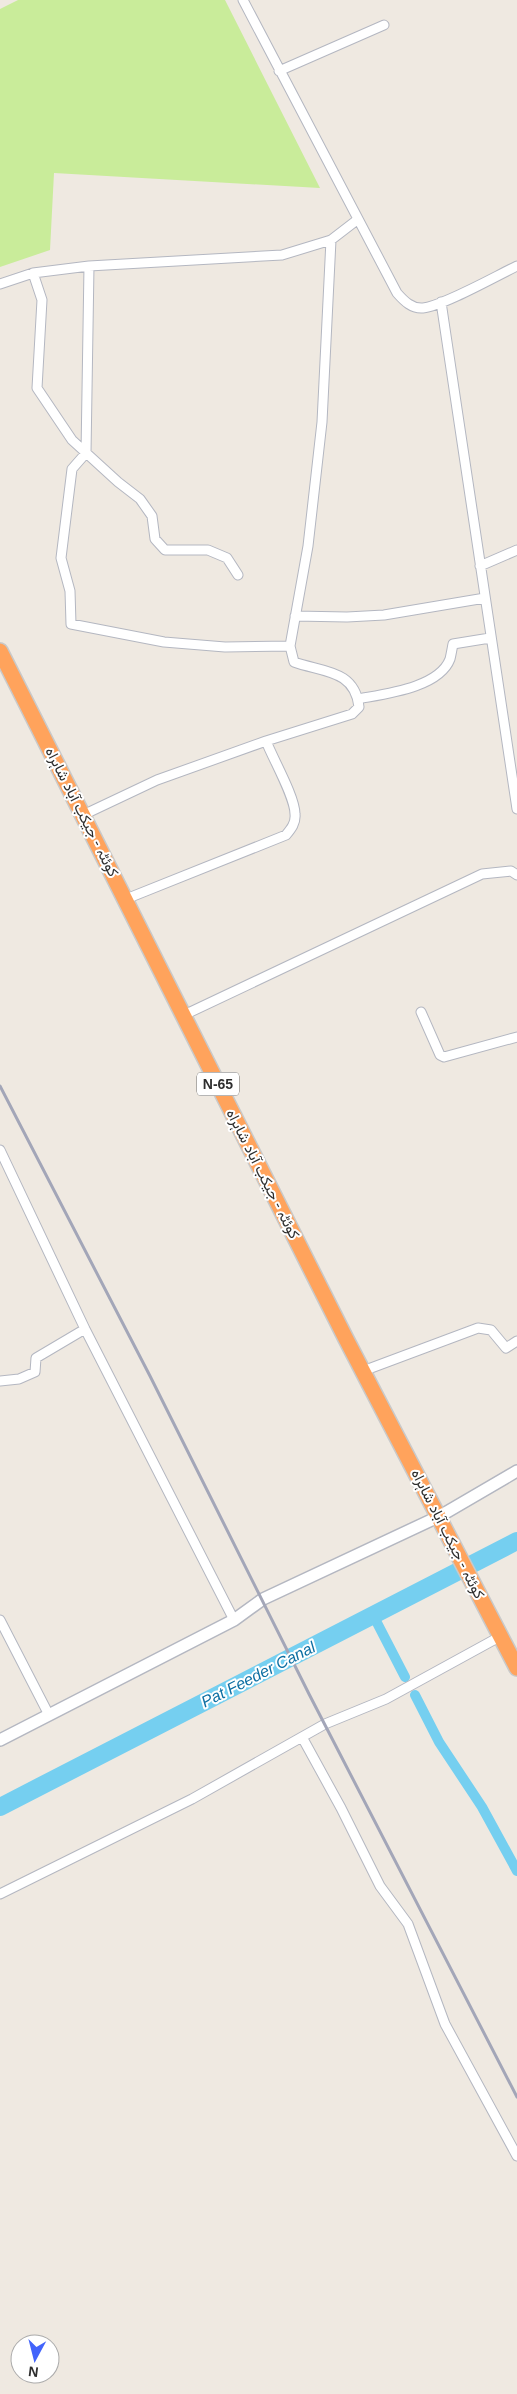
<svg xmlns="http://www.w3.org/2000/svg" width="517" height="2394" font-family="Helvetica,Vazirmatn,sans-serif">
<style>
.pitch{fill:#c9ec9a}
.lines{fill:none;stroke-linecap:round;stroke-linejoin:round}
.canal{stroke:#75cff0;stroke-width:10}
.river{stroke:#75cff0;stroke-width:18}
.street-casing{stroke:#b4b7c1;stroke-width:11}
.secondary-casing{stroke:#b4b7c1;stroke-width:14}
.highway-casing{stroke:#c9c9c9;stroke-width:18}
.street{stroke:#fff;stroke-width:9}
.secondary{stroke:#fff;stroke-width:11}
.highway{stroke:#ffa35c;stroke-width:15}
.rail{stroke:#a3a6b8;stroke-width:3}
.labels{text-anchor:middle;stroke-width:4;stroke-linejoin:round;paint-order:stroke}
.shield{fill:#fff;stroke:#6d6d6d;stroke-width:1}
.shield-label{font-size:14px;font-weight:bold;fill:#2e2e2e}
.street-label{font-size:15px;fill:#2e2e2e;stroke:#fff}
.water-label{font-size:16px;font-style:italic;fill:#0d6fa3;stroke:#fff}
</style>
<rect width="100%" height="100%" fill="#efe9e1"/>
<path class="pitch" d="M18,0h207l95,188 -266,-15 -4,77 -50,17v-258z"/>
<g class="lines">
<path class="canal" d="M373,1615l32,62
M415,1695l24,47 43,65 35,64"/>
<path class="river" d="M0,1807l517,-266"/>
<defs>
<path id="street" d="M243,0l154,293c7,8 15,16 26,15 20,-2 73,-32 94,-42
M279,71l105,-46
M89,266l-3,187 -14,16 -11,89 9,33 1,33 93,18 61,5 65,-1 18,-100 14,-124 9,-182 26,-20
M33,273l56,-7 193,-11 49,-15
M0,284l33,-11 9,27 -5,88 35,52 46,42 22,17 12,17 3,23 10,11h43l19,8 11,17
M441,302l76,507
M480,566l37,-16
M295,616l52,1 37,-2 101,-17
M358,699c26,-5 81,-11 92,-40 1,-4 2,-10 3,-15l37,-6
M83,815l74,-35 109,-39 86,-27 7,-7c-4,-38 -38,-35 -65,-45l-4,-16
M126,899l160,-64c5,-6 10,-12 9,-21 0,-17 -22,-55 -29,-73
M421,1012l19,43 4,2 73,-20
M184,1015l298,-141 29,-3 6,4
M0,1150l85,179 149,291
M363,1371l115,-43 13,2 15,18 11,-7
M0,1381l19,-2 16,-7 1,-14 49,-29
M0,1620l49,95
M302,1737l39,71 39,78 28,38 37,100 72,132
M0,1894l192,-95 133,-75 61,-25 115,-63"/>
<path id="secondary" d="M0,1740l234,-120 29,-21 177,-83 77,-45"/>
<path id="highway" d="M0,651l346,688 171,329"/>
</defs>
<use href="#street" class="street-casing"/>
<use href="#secondary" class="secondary-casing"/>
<use href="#highway" class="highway-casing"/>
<use href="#street" class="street"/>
<use href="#secondary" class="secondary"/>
<use href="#highway" class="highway"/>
<path class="rail" d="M0,1086l150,290 159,318 208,403"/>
</g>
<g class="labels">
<rect class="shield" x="197" y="1072.5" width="42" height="23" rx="4"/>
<g class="shield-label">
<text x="218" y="1089">N-65</text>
</g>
<g class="street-label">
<text transform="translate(82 812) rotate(63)" y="5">کوئٹہ - جیکب آباد شاہراہ</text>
<text transform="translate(263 1174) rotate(63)" y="5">کوئٹہ - جیکب آباد شاہراہ</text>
<text transform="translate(448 1534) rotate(63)" y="5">کوئٹہ - جیکب آباد شاہراہ</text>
</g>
<g class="water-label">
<text transform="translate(258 1674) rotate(-27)" y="6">Pat Feeder Canal</text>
</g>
</g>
<g transform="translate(35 2359) rotate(187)"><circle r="24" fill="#ffffff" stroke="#ababab"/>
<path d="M0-4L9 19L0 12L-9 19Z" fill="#4264fb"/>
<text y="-8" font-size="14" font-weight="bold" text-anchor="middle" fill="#2e2e2e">N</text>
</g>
</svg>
